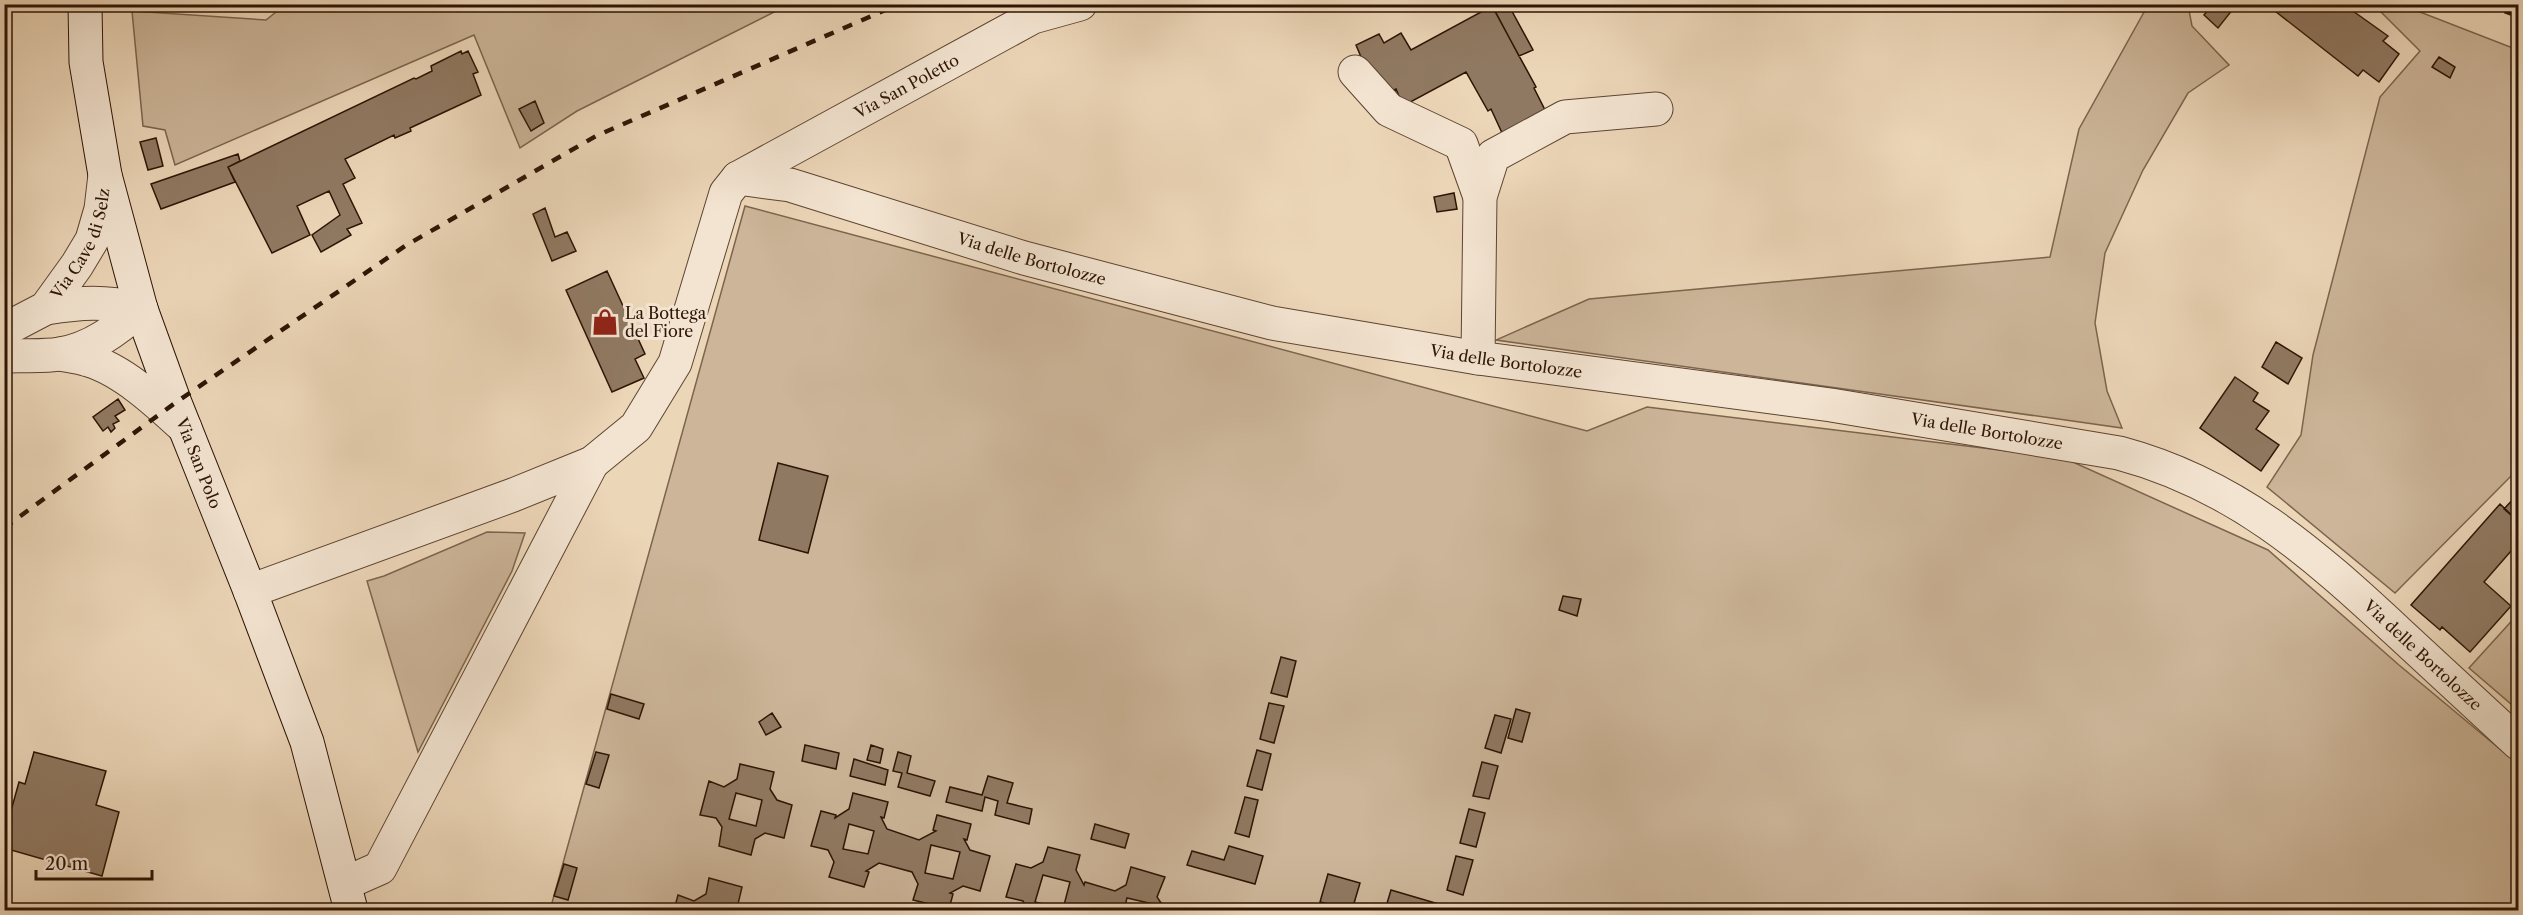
<svg xmlns="http://www.w3.org/2000/svg" width="2523" height="915" font-family="'Libre Caslon Text',serif">
<style>
.green{fill:#ccb599;stroke:#7c644e;stroke-width:1.5}
.building{fill:#907962;stroke:#2d1404;stroke-width:1.5;fill-rule:evenodd}
.lines{fill:none;stroke-linecap:round;stroke-linejoin:round}
.minor-casing{stroke:#5d4431;stroke-width:35}
.tertiary-casing{stroke:#5d4431;stroke-width:35}
.secondary-casing{stroke:#2d1404;stroke-width:35}
.minor{stroke:#f3e4d1;stroke-width:33}
.tertiary{stroke:#f3e4d1;stroke-width:33}
.secondary{stroke:#f3e4d1;stroke-width:33}
.rail{stroke:#2d1404;stroke-width:4.5;stroke-dasharray:10 10;stroke-linecap:butt}
.labels{text-anchor:middle;stroke-width:6;stroke-linejoin:round;paint-order:stroke}
.street-label{font-size:16px;fill:#2d1404;stroke:#f3e4d1}
.poi-label{font-size:16px;fill:#2d1404;stroke:#f3e4d1;text-anchor:start}
</style>
<rect width="100%" height="100%" fill="#ecd6b8"/>
<filter id="stains"><feTurbulence type="fractalNoise" baseFrequency=".00333" numOctaves="4"/><feColorMatrix values="0 0 0 0 .2 0 0 0 0 .09 0 0 0 0 .02 0 0 0 .5 -.17"/></filter>
<radialGradient id="worn" r=".72"><stop offset=".6" stop-color="#630" stop-opacity="0"/><stop offset="1" stop-color="#630" stop-opacity=".3"/></radialGradient>
<path class="green" d="M286,4l502,1 -211,106 -57,37 -46,-113 -299,130 -10,-35 -22,-4 -11,-115 134,9z
M2148,5h40l4,21 37,39 -41,28 -45,77 -38,83 -10,70 12,68 15,37 -626,-88 93,-41 461,-42 29,-128z
M2374,5h28l116,45v423l-2,-2 -121,122 -128,-106 34,-52 12,-80 67,-258 40,-46z
M745,206l842,225 60,-24 417,51 204,92 131,115 119,99v146h-1968z
M487,532l38,1 -13,38 -94,181 -51,-171 17,-5z
M2518,614v96l-49,-42z"/>
<path class="building" d="M1501,4h7l25,46 -14,6 -25,-47z
M2213,4h24l-19,24 -14,-13z
M2266,4h77l45,32 -5,5 16,13 -20,28 -16,-12 -5,6z
M1492,6l44,81 -2,1 12,24 -43,23 -12,-26 -3,2 -22,-39 -63,34 -7,-17 -18,8 -22,-52 23,-11 5,9 17,-10 10,17z
M461,51l1,3 6,-3 10,21 -5,2 8,21 -71,33 1,3 -16,7 -1,-3 -49,24 10,19 -12,6 19,39 -15,6 4,6 -30,17 -9,-17 28,-20 -11,-24 -32,15 13,29 -38,18 -44,-86 186,-89 2,1 16,-8 -1,-5z
M2439,57l16,10 -5,11 -18,-11z
M535,101l9,22 -13,8 -12,-22z
M156,138l7,28 -15,4 -8,-28z
M238,154l2,7 -12,6 7,15 -74,27 -10,-25z
M1454,193l3,16 -20,3 -3,-15z
M545,208l10,29 12,-5 9,19 -24,10 -19,-47z
M607,271l38,83 -10,5 9,19 -32,14 -46,-102z
M2276,342l26,16 -14,26 -26,-17z
M2235,377l23,16 -5,8 16,10 -13,18 23,16 -18,26 -61,-43z
M118,399l7,11 -10,6 4,5 -6,3 2,4 -4,4 -3,-5 -5,4 -10,-14z
M778,463l50,13 -20,77 -49,-13z
M2518,494v27l-14,-12z
M2500,504l18,17v22l-34,39 27,24 -41,46 -28,-25 -2,3 -29,-25z
M1563,596l18,3 -4,17 -18,-6z
M1281,657l15,4 -9,36 -16,-4z
M611,694l33,10 -5,15 -32,-10z
M1269,703l15,3 -10,37 -14,-4z
M1516,709l14,4 -8,29 -14,-4z
M772,713l9,14 -15,8 -7,-13z
M1495,715l16,4 -10,34 -16,-5z
M805,745l34,8 -3,16 -34,-8z
M871,745l12,4 -3,14 -13,-3z
M1257,750l14,4 -9,36 -15,-4z
M34,752l72,19 -10,34 23,7 -17,64 -98,-28v-12l15,-54 6,2z
M596,752l13,3 -10,33 -13,-4z
M898,752l13,4 -4,17 28,8 -5,15 -32,-9 4,-14 -9,-2z
M854,759l34,11 -3,15 -35,-9z
M1482,762l16,4 -9,33 -16,-3z
M740,764l34,8 -4,17 7,11 15,5 -8,33 -19,-5 -10,6 -4,16 -32,-9 3,-19 -6,-9 -16,-3 9,-34 15,6 13,-8zM736,793l26,7 -6,26 -27,-7z
M988,776l25,7 -6,20 25,6 -3,15 -34,-9 3,-14 -13,-4 -3,14 -36,-9 4,-15 32,8z
M853,793l35,9 -4,16 -3,-1 6,12 32,11 17,-9 -3,-1 4,-15 34,9 -4,16 -3,-1 6,11 20,6 -10,35 -17,-5 -13,7 3,1 -4,15 -36,-9 5,-16 -6,-12 -33,-9 -13,8 3,1 -5,15 -35,-10 5,-15 -6,-12 -17,-4 10,-35 15,4 -1,3 14,-9zM849,824l25,7 -6,23 -25,-5zM931,845l29,7 -7,27 -28,-6z
M1245,797l13,3 -9,37 -14,-4z
M1469,809l16,4 -9,34 -16,-4z
M1095,824l34,10 -4,14 -34,-9z
M1229,846l34,10 -8,28 -68,-19 5,-14 32,9z
M1048,847l32,8 -4,15 8,15 1,-3 30,9 11,-6 5,-18 34,10 -8,20 4,6 21,7h-31l2,-6 -26,-6 -3,12h-97l-4,-9 -17,-4 10,-33 15,4 12,-6zM1043,875l27,7 -7,27 -28,-7z
M1456,856l17,4 -10,35 -16,-5z
M564,864l13,4 -9,32 -14,-4z
M1328,874l32,9 -8,27 -32,-8z
M709,878l33,9 -4,17 4,6h-24l-12,-3 -1,3h-31l4,-15 16,6 12,-7z
M1391,890l68,20h-74z"/>
<g class="lines">
<defs>
<g id="minor">
<path d="M1355,72l34,38 72,34 19,53"/>
<path id="s1" d="M738,178l295,-161 47,-13"/>
<path d="M1478,358l2,-161 13,-41 72,-39 91,-8"/>
<path id="s2" d="M250,591l263,-96 79,-32 44,-36 39,-64 51,-170 12,-15 52,7 234,73 248,65 206,35 353,47 288,48c116,31 193,99 279,179 40,37 80,74 120,111"/>
<path d="M346,883l34,-15 212,-405"/>
</g>
<g id="tertiary">
<path d="M46,308c37,-6 58,-7 95,1"/>
<path id="s3" d="M4,330l42,-22 31,-43 15,-25 9,-31 4,-34"/>
<path d="M60,354c9,2 19,3 28,6 35,10 71,44 97,68"/>
<path d="M4,356c19,-1 39,1 56,-2 32,-5 57,-25 81,-45"/>
</g>
<g id="secondary">
<path id="s4" d="M85,4l1,58 19,113 36,134 34,94 75,188 57,151 44,168"/>
</g>
</defs>
<use href="#minor" class="minor-casing"/>
<use href="#tertiary" class="tertiary-casing"/>
<use href="#secondary" class="secondary-casing"/>
<use href="#minor" class="minor"/>
<use href="#tertiary" class="tertiary"/>
<use href="#secondary" class="secondary"/>
<path class="rail" d="M2486,4l32,12
M4,528l171,-125 230,-157 191,-110 303,-132"/>
</g>
<defs>
<symbol id="shop-bare" viewBox="-9 -9 18 18"><path d="M-5-2.5h2.3a2.7 3.5 0 0 1 5.4 0H5L5.5 6h-11ZM-1.5-2.5h3a1.5 2.3 0 0 0-3 0Z" fill="#8f2418" stroke="#f3e4d1" stroke-width="2.5" paint-order="stroke"/></symbol>
</defs>
<g fill-rule="evenodd">
<use href="#shop-bare" x="586" y="303" width="38" height="38"/>
</g>
<g class="labels">
<g class="street-label">
<text dy="6" stroke="none"><textPath href="#s1" startOffset="192">Via San Poletto</textPath></text>
<text dy="6" stroke="none"><textPath href="#s3" startOffset="122">Via Cave di Selz</textPath></text>
<text dy="6" stroke="none"><textPath href="#s2" startOffset="999">Via delle Bortolozze</textPath></text>
<text dy="6" stroke="none"><textPath href="#s2" startOffset="1485">Via delle Bortolozze</textPath></text>
<text dy="6" stroke="none"><textPath href="#s2" startOffset="1971">Via delle Bortolozze</textPath></text>
<text dy="6" stroke="none"><textPath href="#s4" startOffset="476">Via San Polo</textPath></text>
<text dy="6" stroke="none"><textPath href="#s2" startOffset="2474">Via delle Bortolozze</textPath></text>
</g>
<g class="poi-label">
<text x="625" y="319">La Bottega<tspan x="625" dy="18">del Fiore</tspan></text>
</g>
</g>
<rect width="2523" height="915" fill="none" stroke="#ecd6b8" stroke-width="24"/>
<rect x="6" y="6" width="2511" height="903" fill="none" stroke="#2d1404" stroke-width="3"/>
<rect x="12" y="12" width="2499" height="891" fill="none" stroke="#2d1404" stroke-width="1.5"/>
<path d="M36 870v9h116v-9" fill="none" stroke="#2d1404" stroke-width="3"/>
<text x="45" y="870" font-size="18" fill="#2d1404" stroke="#f3e4d1" stroke-width="4.5" paint-order="stroke">20 m</text>
<rect width="100%" height="100%" filter="url(#stains)"/>
<rect width="100%" height="100%" fill="url(#worn)"/>
</svg>
